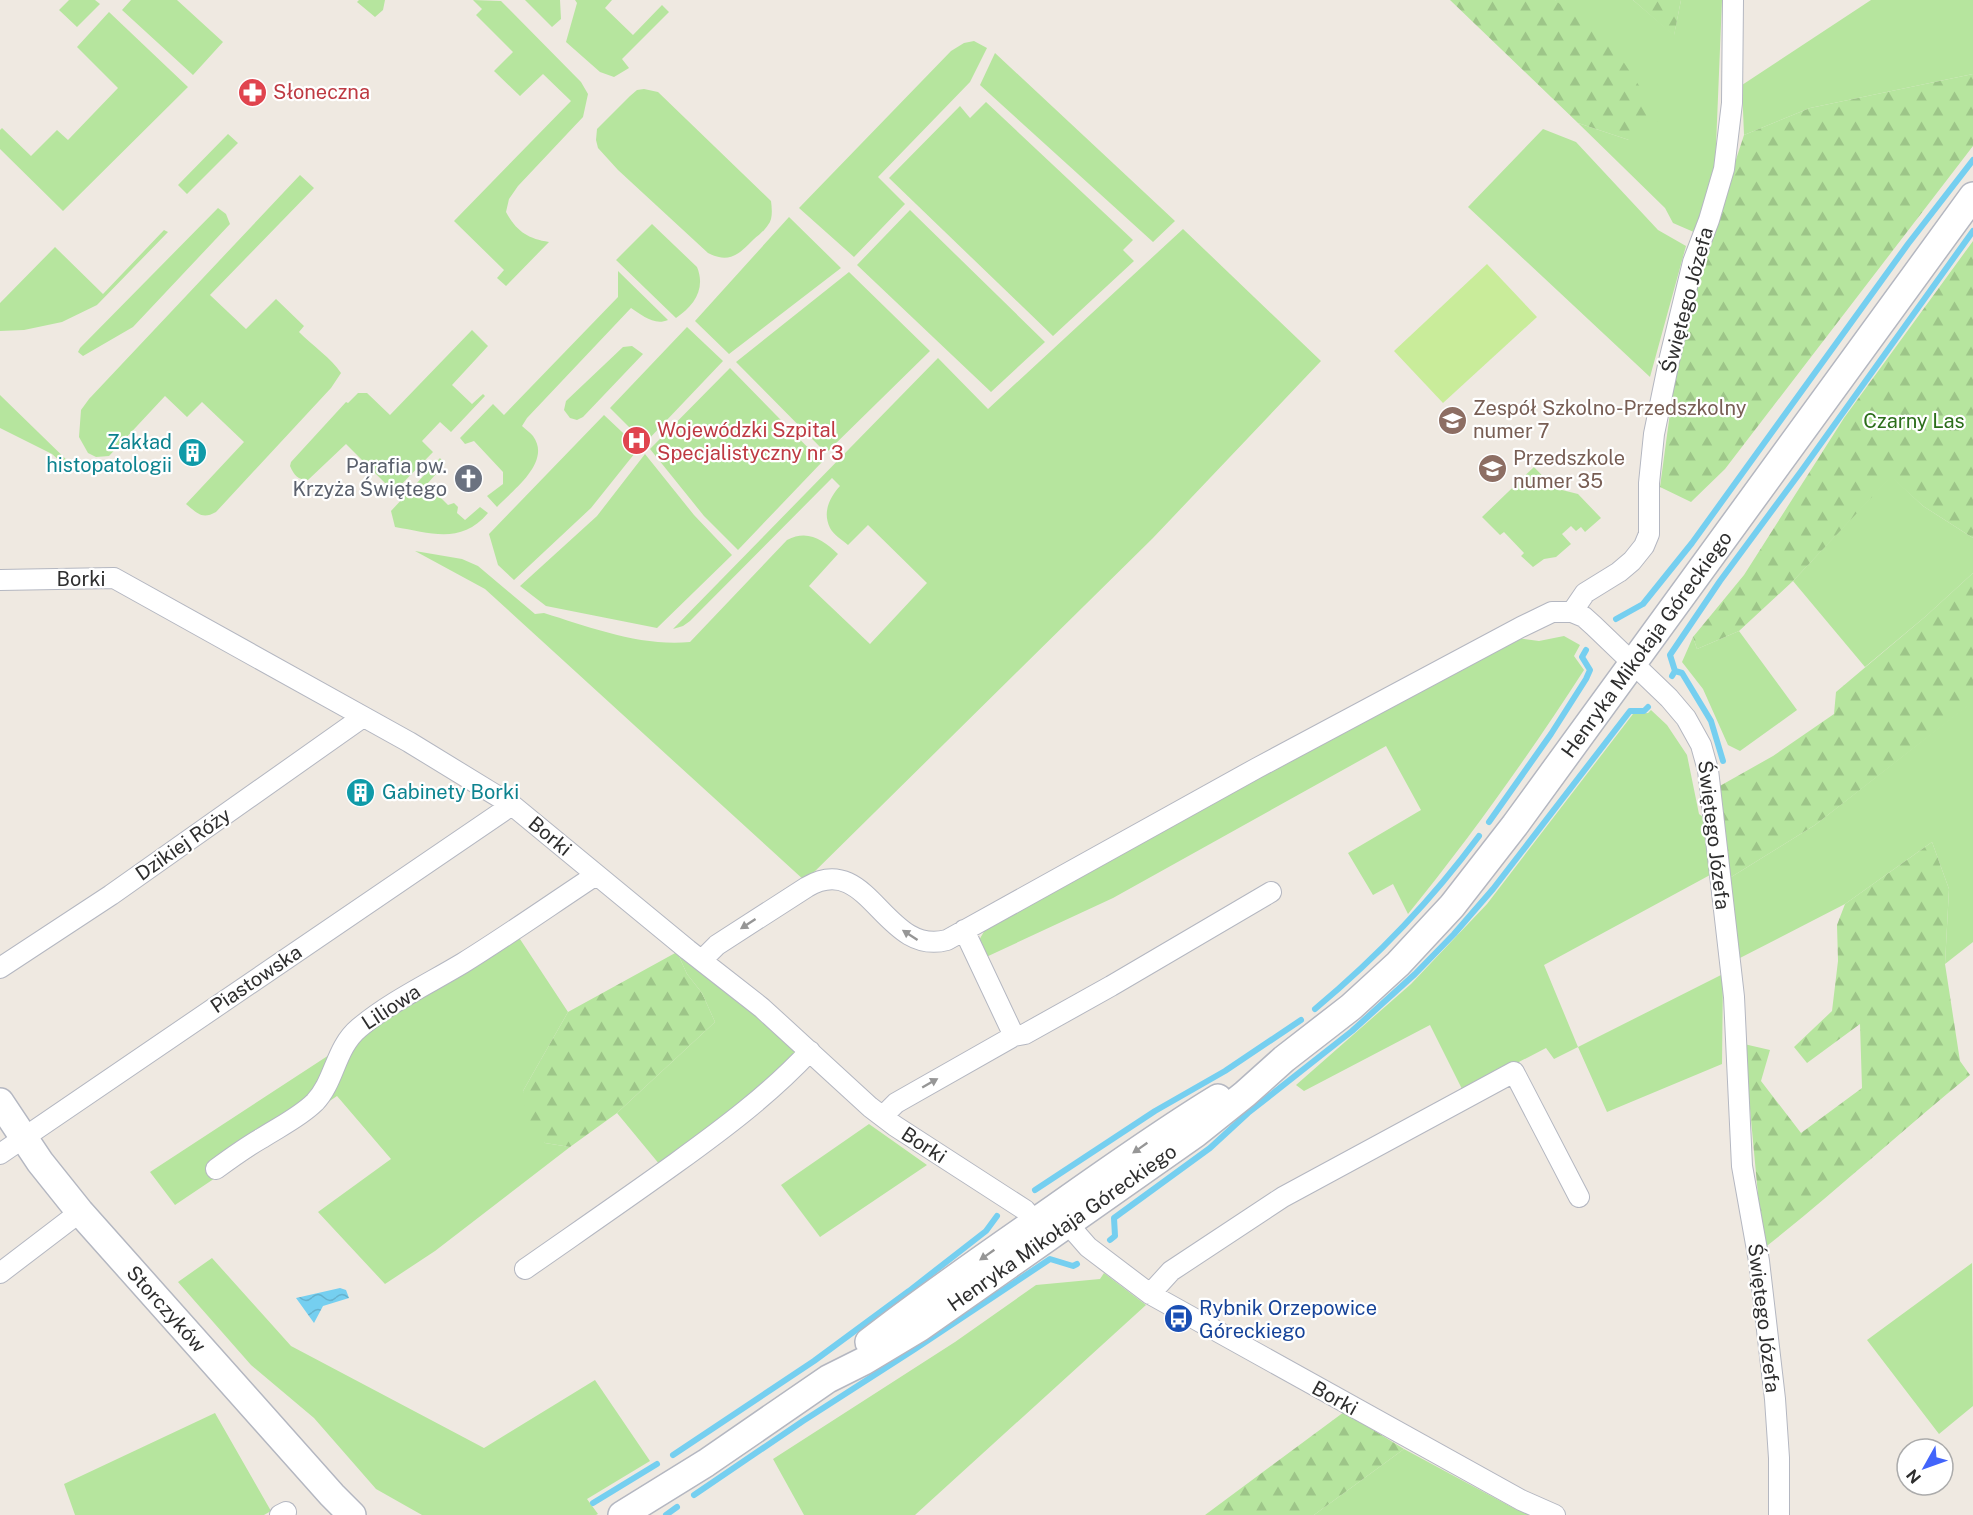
<svg xmlns="http://www.w3.org/2000/svg" width="1973" height="1515" font-family="'Public Sans',sans-serif">
<style>
.grass{fill:#b6e59e}
.forest{fill:url(#forest-firs)}
.pitch{fill:#c9ec9a}
.water{fill:url(#water-waves)}
.lines{fill:none;stroke-linecap:round;stroke-linejoin:round}
.stream{stroke:#75cff0;stroke-width:6}
.street-casing{stroke:#b4b7c1;stroke-width:22}
.secondary-casing{stroke:#b4b7c1;stroke-width:30}
.street{stroke:#fff;stroke-width:20}
.secondary{stroke:#fff;stroke-width:27}
.oneway{fill:#969696}
.labels{text-anchor:middle;stroke-width:4.5;stroke-linejoin:round;paint-order:stroke}
.health-label{font-size:20px;fill:#be3a42;stroke:#fff;text-anchor:start}
.street-label{font-size:20px;fill:#2e2e2e;stroke:#fff}
.education-label{font-size:20px;fill:#785e54;stroke:#fff;text-anchor:start}
.park-label{font-size:20px;fill:#2c6e1b;stroke:#fff}
.culture-label{font-size:20px;fill:#0d838f;stroke:#fff;text-anchor:end}
.worship-label{font-size:20px;fill:#5b616d;stroke:#fff;text-anchor:end}
.transit-label{font-size:20px;fill:#164399;stroke:#fff;text-anchor:start}
</style>
<defs>
<pattern id="forest-firs" width="22" height="20" patternUnits="userSpaceOnUse" patternTransform="scale(1.5)"><rect width="22" height="20" fill="#b6e59e"/><path d="M5 1l3.5 6h-7zM16 11l3.5 6h-7z" fill="#9dc588"/></pattern>
<pattern id="water-waves" width="16" height="10" patternUnits="userSpaceOnUse" patternTransform="scale(1.5)"><rect width="16" height="10" fill="#75cff0"/><path d="M0 5q4-4 8 0t8 0" fill="none" stroke="#66b2ce"/></pattern>
</defs>
<rect width="100%" height="100%" fill="#efe9e1"/>
<path class="grass" d="M69,0h26l5,4 -23,23 -18,-17z
M131,0h46l46,42 -30,33 -71,-65z
M359,0h26l-2,10 -8,7 -18,-15z
M473,0l28,1 80,81 7,12 -5,23 -65,69 -9,13 -3,13c10,19 22,27 43,30l-43,44 -9,-8 7,-8 -50,-49 117,-120 -28,-27 -23,22 -26,-25 19,-19 -37,-37 6,-6z
M525,0h35l1,19 -9,8z
M575,0h37l-7,8 28,27 29,-30 7,7 -47,47 7,9 -15,9 -14,-5 -34,-30 11,-39z
M1555,0h78l41,35 7,-35h41l-7,170 -19,63 -23,-10 -8,-15 -87,-85 51,17z
M1871,0h102v74l-163,34 -66,27 -2,-50z
M109,12l79,75 -125,124 -63,-62v-19l2,-2 29,28 26,-26 11,10 50,-52 -41,-41z
M974,41l13,7 -17,34 -92,95 27,27 -51,53 -55,-49 152,-157 13,-8z
M995,53l180,168 -22,21 -173,-157z
M644,89l14,3 113,109c1,8 2,18 -3,24 -3,5 -9,10 -14,14 -15,15 -24,25 -46,14l-90,-83 -20,-22 -2,-8 1,-11 33,-33 7,-6z
M986,102l147,138 -10,10 11,11 -81,75 -164,-158 71,-72 10,12z
M1543,129l33,13 82,88 28,16 -36,131 -182,-170z
M228,134l10,9 -51,51 -9,-9z
M300,175l14,13 -104,107 36,34 30,-30 28,27 -5,6c13,13 33,27 42,41l-10,15 -115,124c-14,8 -19,1 -30,-8l58,-62 -42,-40 -15,15 -22,-21 -56,60 -13,1 -8,-4 -9,-16 2,-27 8,-11z
M218,208l8,6 4,10 -97,103 -50,29 -5,-4 2,-4z
M910,210l135,132 -54,50 -134,-127z
M789,217l52,51 -112,86 -34,-33z
M652,224l45,43c9,22 -3,39 -21,51l-60,-58z
M1183,229l138,132 -168,177 -348,343 -320,-292 -70,-38 47,8 16,7 57,48 9,-1c45,14 98,34 146,29l97,-102c21,-11 36,0 51,14l-29,32 61,58 57,-61 -59,-58 -20,20c-6,-5 -15,-11 -18,-17 -8,-16 0,-31 10,-42l-8,-8 -142,143 -7,5 -10,3 265,-271 50,51z
M164,230l4,2 -71,73 -35,17 -38,8 -24,1v-28l55,-56 48,47z
M618,271l50,49c-14,6 -26,-5 -37,-12l-104,110 -5,8c3,3 8,6 11,10 19,26 -20,54 -36,71l-10,-11 16,-12v-12l-29,-31 -9,3 -5,-6 33,-34 11,11 114,-118z
M849,272l81,79 -104,102 -90,-91z
M687,327l36,34 -78,82 -35,-35z
M472,330l16,16 -36,39 20,19 11,-10 2,2 -34,36 -11,-10 -18,19 11,11 -39,40 -48,-48 -38,36c-10,0 -14,-5 -18,-14l1,-4 55,-60 2,1 10,-10h9l23,22z
M632,346l11,8 -60,63 -6,3 -7,-2 -6,-8 2,-9 57,-54z
M730,368l92,94 -84,88 -34,-34 -54,-67z
M0,395l76,74 -4,3 -20,-18 -52,-26z
M604,415l35,33 -48,60 -77,72 -16,-15 -9,-31z
M645,454l49,61 38,40 -75,73 -111,-22 -26,-20 77,-70z
M440,458l5,6 -18,20 21,21 6,-2 4,4 -1,6 8,7 15,-13 8,6c-27,32 -57,20 -93,14l-4,-16z
M1534,467l20,21 24,6 23,24 -16,14 -4,-5 -5,4 -5,-5 -9,8 9,10 -15,13 -12,2 -11,8 -12,-11 3,-3 -20,-21 -4,3 -18,-18z
M1891,476l32,30 50,32v35l-47,43 -61,51 -72,-86z
M1739,631l58,79 -57,41 -12,-6 -25,-56 -21,-27 11,-25 4,12z
M1564,636l16,9 -6,11 10,14c-55,85 -112,165 -176,244l-15,-30 -20,11 -25,-42 73,-43 -35,-64 -273,152 -129,60 -6,-16 8,-14 66,-38 465,-252 22,3z
M1973,701v241l-28,22 4,-75 -17,-47 -87,62 -107,55 -10,-80 87,-54z
M1651,710l16,15 20,30 12,59 8,6 3,55 -166,90 34,82 145,-73 -1,90 -115,48 -29,-65 -24,12 -8,-11 -83,43 -33,-66 -126,66 -8,-6 115,-101 76,-80 146,-190 15,-1z
M516,933l52,79 -45,79 22,52 25,4 -135,104 -50,33 -67,-72 73,-53 -54,-63 -162,109 -25,-33z
M677,952l77,59 47,42 -47,43 -94,69 -43,-52 98,-91 -13,-29 -15,-19z
M869,1124l58,41 -107,72 -39,-52z
M212,1258l79,88 193,102 111,-68 55,81 -63,38 11,15 -2,1h-174l-46,-26 -62,-71 -63,-53 -73,-83z
M1972,1263l1,143 -34,28 -72,-94z
M1104,1273l42,32 -231,210h-111l-31,-56 182,-117 81,-57 64,-6z
M215,1413l56,98 -7,4h-189l-11,-31z
M1404,1449l113,61 8,-3 17,8h-228z"/>
<path class="forest" d="M1450,0h105l58,46 48,73 -32,21 -51,-17z
M1633,0h48l-7,36z
M1973,74v72l-248,323 -34,33 -31,-15 14,-104 25,-110 45,-138 66,-27z
M1973,241v297l-50,-32 -32,-29 -98,104 -54,50 -42,18 -4,-12 51,-62 100,-157z
M1973,573v129l-158,123 -87,54 -1,-31 -9,-61 55,-31 61,-42 2,-22 90,-76z
M1932,842l17,47 -4,75 15,97 10,14c-70,57 -136,118 -207,174l-19,-205 26,6 -9,31 40,52 61,-45 -2,-64 -53,39 -13,-16 38,-36 6,-50 -1,-36 8,-21z
M677,952l10,22 15,19 13,29 -98,91 -47,34 -25,-4 -19,-24 -3,-28 45,-79z
M1344,1412l60,37 -90,66h-109z"/>
<path class="pitch" d="M1487,264l50,53 -94,86 -49,-52z"/>
<path class="water" d="M340,1288l6,2 3,8 -26,8 -9,17 -18,-25z"/>
<g class="lines">
<path class="stream" d="M1616,619l27,-15 49,-61 216,-299 65,-84
M1675,671l7,2 29,48 12,40
M1672,676l3,-5 -5,-16 50,-74 82,-111 171,-239
M1489,822l62,-88 35,-55 4,-9 -8,-13 4,-7
M1315,1009c61,-51 116,-108 164,-173
M1035,1190l120,-79 70,-40 76,-51
M1110,1240l5,-4 -1,-18 96,-70 38,-35 104,-82 63,-57 39,-40 39,-45 137,-178h14l4,-4
M673,1455l141,-94 95,-70 77,-60 11,-15
M694,1495l109,-74 112,-72 135,-90 23,7 4,-2
M593,1503l64,-39
M666,1515l11,-8"/>
<defs>
<path id="street" d="M1733,0l-1,103 -8,66 -15,51 -16,42 -24,99 -15,73 -5,49v51l-5,12 -12,15 -13,11 -34,21 -13,19 12,5 10,9 75,72 17,20 15,27 7,25 26,227 8,169 17,95 16,138 4,59v57
M0,580l114,-2 295,164 103,63 176,145 74,58 108,99 25,19 130,84 18,21
M702,960l15,-15 90,-58c62,-37 77,70 140,53l310,-172 264,-141 31,-15h20
M0,968l111,-73 252,-178
M1014,1036l11,-2 86,-48 160,-94
M883,1116l13,-13 118,-67 -50,-106
M0,1154l512,-349
M216,1169c15,-11 30,-22 46,-31 17,-11 38,-21 53,-36 20,-21 20,-54 44,-74 31,-26 69,-44 104,-65 45,-28 89,-59 133,-88
M1060,1215l28,32 62,47 371,206 34,15
M525,1269c50,-35 101,-70 151,-106 47,-34 94,-69 134,-112
M0,1273l80,-61
M1150,1294l21,-23 112,-74 231,-125 65,125
M280,1515l6,-3"/>
<g id="secondary">
<path id="s1" d="M0,1102l40,60 40,50 252,283 20,20"/>
<path d="M869,1342c60,-47 123,-90 186,-134 54,-38 107,-76 163,-110"/>
<path id="s2" d="M622,1515l84,-52 122,-84 36,-18 55,-33 276,-194 50,-40 39,-35 67,-52 47,-43 54,-58 63,-81 458,-629"/>
</g>
</defs>
<use href="#street" class="street-casing"/>
<use href="#secondary" class="secondary-casing"/>
<use href="#street" class="street"/>
<use href="#secondary" class="secondary"/>
</g>
<defs><path id="oneway-solid" d="M-6-.8H1V-3.2L6.5 0L1 3.2V.8H-6Z" transform="scale(1.5)"/></defs>
<g class="oneway">
<use href="#oneway-solid" transform="translate(748 924) rotate(147)"/>
<use href="#oneway-solid" transform="translate(910 935) rotate(-147)"/>
<use href="#oneway-solid" transform="translate(930 1083) rotate(-30)"/>
<use href="#oneway-solid" transform="translate(1140 1148) rotate(145)"/>
<use href="#oneway-solid" transform="translate(987 1255) rotate(145)"/>
</g>
<defs>
<symbol id="pharmacy-disc" viewBox="-11 -11 22 22"><circle r="9.5" fill="#e0444e" stroke="#fff"/><path d="M-2-6h4v4h4v4h-4v4h-4v-4h-4v-4h4Z" fill="#fff"/></symbol>
<symbol id="school-disc" viewBox="-11 -11 22 22"><circle r="9.5" fill="#8d6e63" stroke="#fff"/><path d="M0-5L7-2L0 1L-7-2ZM-4 1L0 2.5L4 1V4Q0 6-4 4Z" fill="#fff"/></symbol>
<symbol id="hospital-disc" viewBox="-11 -11 22 22"><circle r="9.5" fill="#e0444e" stroke="#fff"/><path d="M-5-5h3v3.5h4V-5h3V5h-3V1.5h-4V5h-3Z" fill="#fff"/></symbol>
<symbol id="building-disc" viewBox="-11 -11 22 22"><circle r="9.5" fill="#0f9aa8" stroke="#fff"/><path d="M-4-6H4V6H1V3H-1V6H-4ZM-2.5-4.3h1.7v1.8h-1.7ZM.8-4.3h1.7v1.8H.8ZM-2.5-1h1.7V.8h-1.7ZM.8-1h1.7V.8H.8Z" fill="#fff"/></symbol>
<symbol id="church-disc" viewBox="-11 -11 22 22"><circle r="9.5" fill="#6b7280" stroke="#fff"/><path d="M-1.2-6h2.4v3.5h3.3v2.4h-3.3V6h-2.4V-.1h-3.3v-2.4h3.3Z" fill="#fff"/></symbol>
<symbol id="bus-disc" viewBox="-11 -11 22 22"><circle r="9.5" fill="#1a4fb4" stroke="#fff"/><path d="M-5-6H5V4H4V6H2V4H-2V6H-4V4H-5ZM-3.5-4V0h7V-4ZM-3.5 1.2v1.5H-2V1.2ZM2 1.2v1.5H3.5V1.2Z" fill="#fff"/></symbol>
</defs>
<g fill-rule="evenodd">
<use href="#pharmacy-disc" x="236" y="76" width="33" height="33"/>
<use href="#school-disc" x="1436" y="404" width="33" height="33"/>
<use href="#hospital-disc" x="620" y="424" width="33" height="33"/>
<use href="#building-disc" x="176" y="436" width="33" height="33"/>
<use href="#school-disc" x="1476" y="452" width="33" height="33"/>
<use href="#church-disc" x="452" y="462" width="33" height="33"/>
<use href="#building-disc" x="344" y="776" width="33" height="33"/>
<use href="#bus-disc" x="1162" y="1302" width="33" height="33"/>
</g>
<g class="labels">
<g class="health-label">
<text x="273" y="99">Słoneczna</text>
<text x="657" y="437">Wojewódzki Szpital<tspan x="657" dy="23">Specjalistyczny nr 3</tspan></text>
</g>
<g class="street-label">
<text transform="translate(1687 300) rotate(-75)" y="7">Świętego Józefa</text>
<text x="81" y="586">Borki</text>
<text dy="7" stroke="none"><textPath href="#s2" startOffset="1359">Henryka Mikołaja Góreckiego</textPath></text>
<text transform="translate(1714 835) rotate(83)" y="7">Świętego Józefa</text>
<text transform="translate(550 836) rotate(40)" y="7">Borki</text>
<text transform="translate(183 844) rotate(-35)" y="7">Dzikiej Róży</text>
<text transform="translate(256 979) rotate(-34)" y="7">Piastowska</text>
<text transform="translate(391 1007) rotate(-33)" y="7">Liliowa</text>
<text transform="translate(924 1145) rotate(33)" y="7">Borki</text>
<text dy="7" stroke="none"><textPath href="#s2" startOffset="526">Henryka Mikołaja Góreckiego</textPath></text>
<text dy="7" stroke="none"><textPath href="#s1" startOffset="266">Storczyków</textPath></text>
<text transform="translate(1764 1318) rotate(83)" y="7">Świętego Józefa</text>
<text transform="translate(1335 1398) rotate(29)" y="7">Borki</text>
</g>
<g class="education-label">
<text x="1473" y="415">Zespół Szkolno-Przedszkolny<tspan x="1473" dy="23">numer 7</tspan></text>
<text x="1513" y="465">Przedszkole<tspan x="1513" dy="23">numer 35</tspan></text>
</g>
<g class="park-label">
<text x="1914" y="428">Czarny Las</text>
</g>
<g class="culture-label">
<text x="172" y="449">Zakład<tspan x="172" dy="23">histopatologii</tspan></text>
<text x="382" y="799" text-anchor="start">Gabinety Borki</text>
</g>
<g class="worship-label">
<text x="447" y="473">Parafia pw.<tspan x="447" dy="23">Krzyża Świętego</tspan></text>
</g>
<g class="transit-label">
<text x="1199" y="1315">Rybnik Orzepowice<tspan x="1199" dy="23">Góreckiego</tspan></text>
</g>
</g>
<g transform="translate(1925 1467) rotate(230)"><circle r="28" fill="#ffffff" stroke="#ababab" stroke-width="1.5"/>
<path d="M0-4.5L10 22L0 15L-10 22Z" fill="#4264fb"/>
<text y="-9" font-size="16" font-weight="bold" text-anchor="middle" fill="#2e2e2e">N</text>
</g>
</svg>
